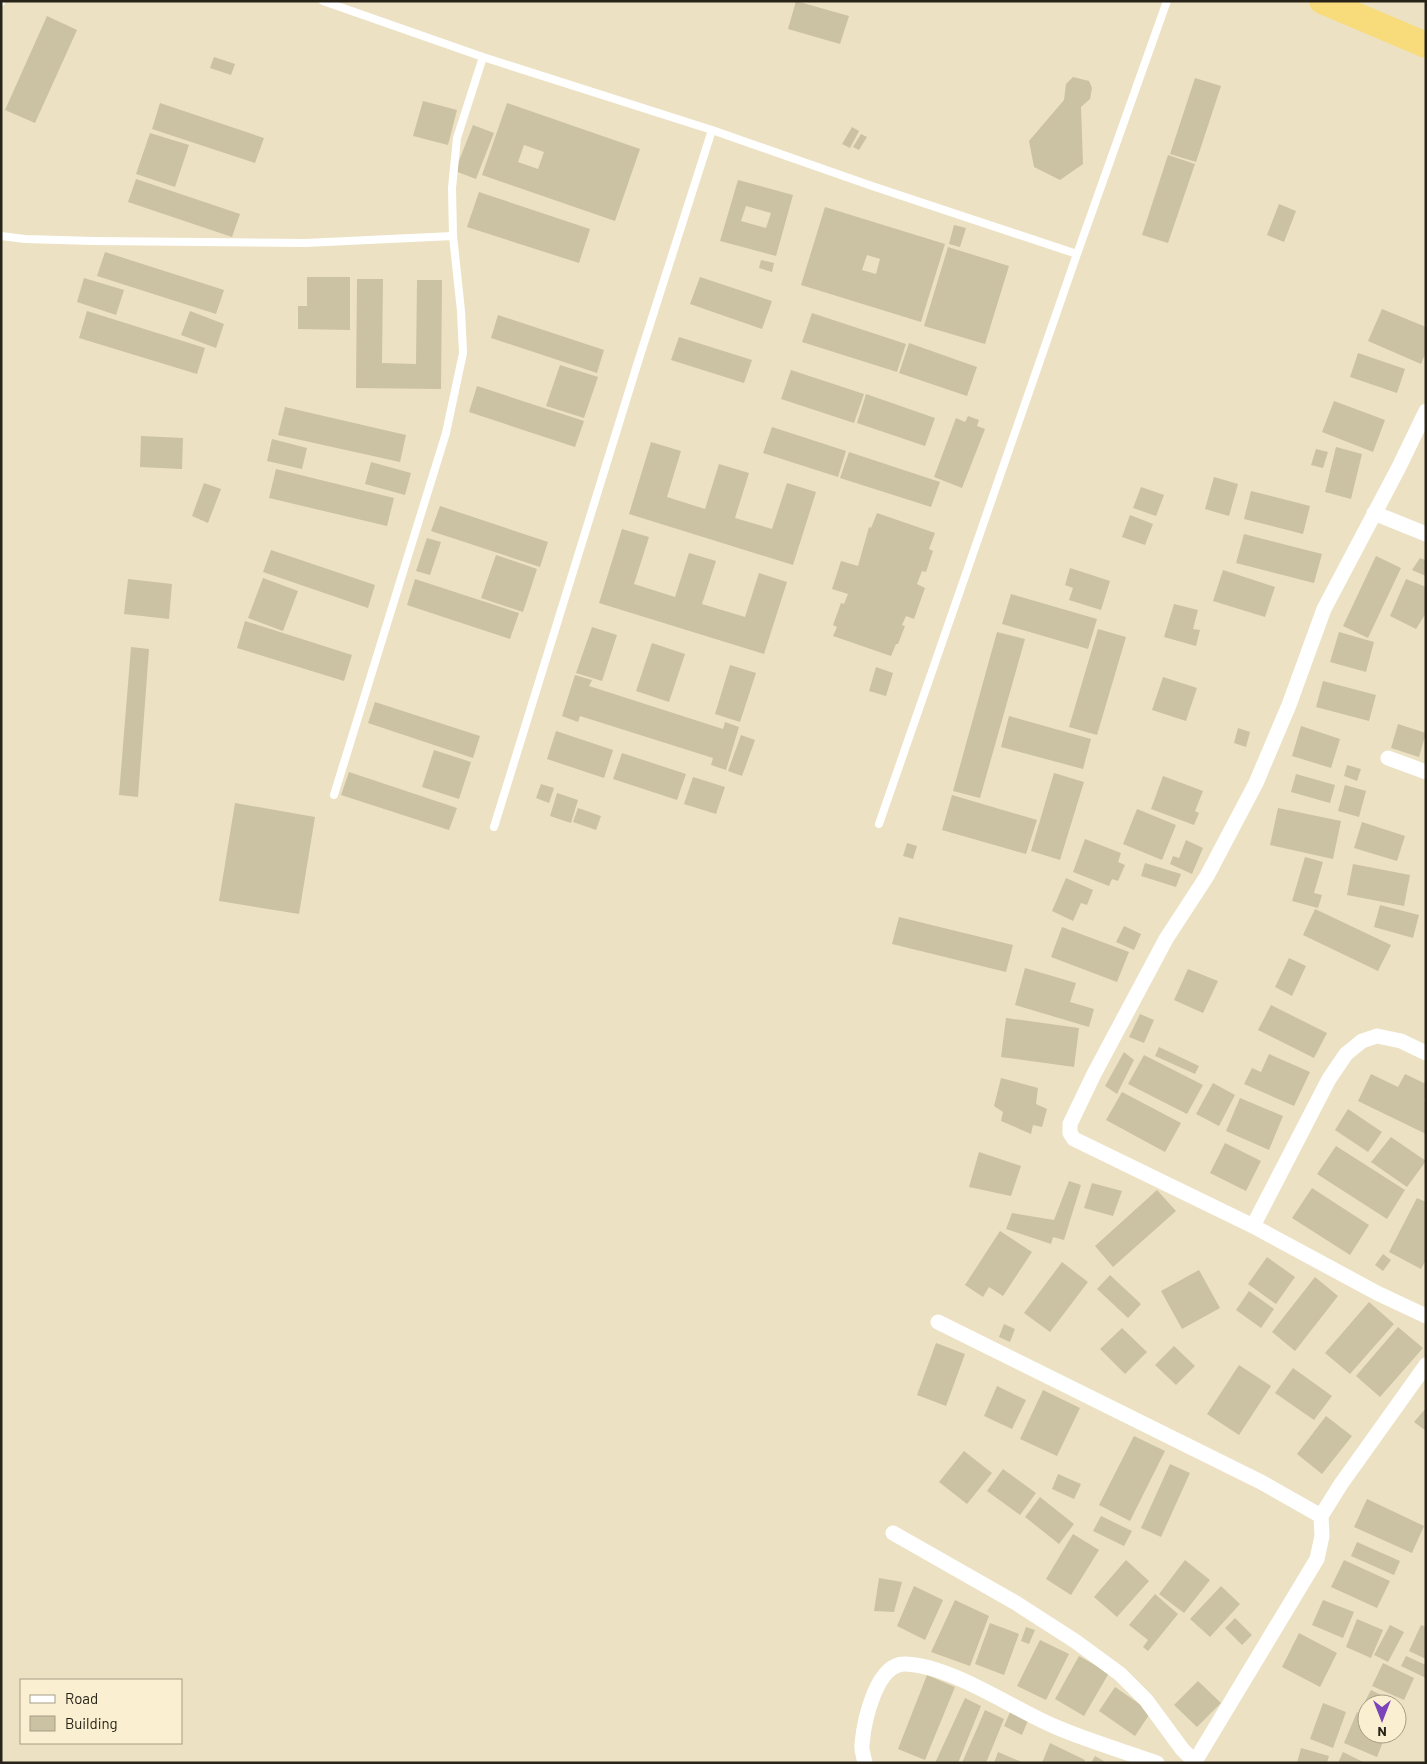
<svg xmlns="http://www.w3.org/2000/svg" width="1427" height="1764" font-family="Barlow,sans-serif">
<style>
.building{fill:#cbc1a3;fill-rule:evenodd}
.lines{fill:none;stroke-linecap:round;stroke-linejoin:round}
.service{stroke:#fff;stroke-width:8}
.minor{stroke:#fff;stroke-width:15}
.trunk{stroke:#f8db7b;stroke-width:26}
</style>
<rect width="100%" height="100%" fill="#ece2c3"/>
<path class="building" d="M796,1l53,15 -9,28 -52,-15z
M47,16l30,14 -42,93 -30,-13z
M214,57l21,7 -4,11 -21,-7z
M1073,77l16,4 3,7 -2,11 -9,8 2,57 -23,16 -26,-13 -5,-26 35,-41 2,-16z
M1195,78l26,8 -25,76 -26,-8z
M423,101l34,9 -9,35 -35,-9z
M160,103l104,35 -9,25 -103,-34z
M507,103l133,46 -25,72 -133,-46zM524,145l20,7 -6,17 -20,-7z
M473,125l21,8 -18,46 -21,-8z
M852,127l7,4 -9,17 -8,-4z
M150,133l39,12 -14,42 -39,-13z
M861,134l6,3 -8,13 -6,-3z
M1168,155l27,9 -27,79 -26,-8z
M136,179l104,35 -8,23 -104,-35z
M738,180l55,15 -17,61 -56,-15zM746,206l25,7 -5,15 -25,-7z
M479,192l111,37 -11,34 -112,-36z
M1279,204l17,7 -12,31 -17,-7z
M825,207l120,37 -24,78 -120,-37zM867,255l13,4 -4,15 -14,-4z
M954,225l12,3 -6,19 -11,-3z
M948,247l61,19 -24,78 -61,-18z
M105,252l119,38 -8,24 -119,-38z
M761,260l13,3 -2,9 -13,-4z
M307,277h43v53l-52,-1v-23h9z
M700,277l72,24 -10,28 -72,-25z
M84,278l40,12 -8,25 -39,-13z
M357,279h26l-1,84 34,1 1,-84h25l-1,109 -85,-1z
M1382,309l44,18v25l-5,12 -53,-23z
M87,311l118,37 -8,26 -118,-36z
M190,311l34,13 -8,24 -35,-13z
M812,313l94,31 -9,28 -95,-30z
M498,315l106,35 -7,23 -106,-35z
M679,337l73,23 -8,23 -73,-23z
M909,343l68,24 -10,29 -68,-23z
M1358,353l47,16 -8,24 -47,-16z
M560,365l38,12 -14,41 -38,-12z
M791,370l73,24 -10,29 -73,-24z
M477,386l107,35 -9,26 -106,-35z
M866,394l69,24 -10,28 -68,-23z
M1334,401l51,19 -12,32 -51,-20z
M285,407l121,28 -6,27 -122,-27z
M968,416l11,4 -2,6 8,3 -23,59 -28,-11 22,-59 9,4z
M772,427l74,24 -8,26 -75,-24z
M141,436l42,2 -1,31 -42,-2z
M272,439l35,9 -5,21 -35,-8z
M651,442l30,9 -14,46 38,12 14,-45 30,9 -14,45 37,11 15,-46 29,9 -23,73 -164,-51z
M1336,447l26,7 -11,45 -26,-7z
M1316,449l12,3 -5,16 -12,-3z
M849,452l91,30 -9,25 -91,-29z
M371,462l40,11 -6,22 -40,-11z
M276,469l118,29 -7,28 -118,-28z
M1214,477l24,7 -9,32 -24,-7z
M204,483l17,6 -13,34 -16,-7z
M1141,487l23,8 -8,21 -23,-8z
M1251,491l59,15 -7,28 -59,-15z
M440,506l108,36 -8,25 -109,-36z
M877,513l58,20 -6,16 4,2 -7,21 -4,-1 -5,13 8,4 -11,31 -8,-3 -4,9 3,1 -7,18h-2l-5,12 -58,-20 4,-9 -4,-2 8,-22 3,1 4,-10 -16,-5 9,-28 17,5 11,-39 2,1z
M1130,515l23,9 -8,21 -23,-8z
M622,529l27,8 -15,47 41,13 14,-44 27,8 -14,43 43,13 14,-44 28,9 -23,72 -165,-51z
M1244,534l78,20 -8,29 -78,-20z
M427,538l14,4 -11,33 -14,-4z
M271,550l104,35 -7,23 -105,-36z
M496,555l41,14 -14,43 -42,-14z
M1376,556l25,12 -33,70 -25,-12z
M1420,558l6,2v16l-14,-6z
M1070,568l40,13 -9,29 -32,-10 4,-12 -8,-3z
M1223,570l52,17 -10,30 -52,-16z
M263,578l35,13 -15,40 -35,-13z
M128,579l44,5 -3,35 -45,-5z
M415,579l104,34 -9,26 -103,-34z
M1406,579l20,8v26l-10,16 -26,-13z
M1011,594l86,25 -9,30 -86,-25z
M1174,604l24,6 -5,19 7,1 -4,16 -32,-9z
M245,621l107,34 -8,26 -107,-33z
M592,627l25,8 -15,46 -26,-8z
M1098,629l28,8 -29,98 -28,-8z
M997,632l28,7 -45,159 -27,-7z
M1339,632l35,10 -8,30 -36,-10z
M652,643l33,11 -16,48 -33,-11z
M131,647l18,2 -11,148 -19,-2z
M730,665l26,8 -16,49 -25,-8z
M876,667l17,6 -7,23 -17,-5z
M575,675l17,5 -3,6 134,43 2,-7 14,5 -13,43 -15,-5 2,-7 -133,-42 -2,6 -16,-6z
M1163,677l34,11 -11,33 -34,-11z
M1323,681l53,14 -7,26 -53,-14z
M375,702l105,34 -7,22 -105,-35z
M1009,716l82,23 -8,30 -82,-22z
M1398,724l28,9 -7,24 -28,-9z
M1301,726l39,13 -9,29 -39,-12z
M1238,728l12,4 -4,15 -12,-4z
M556,731l57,19 -9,28 -57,-19z
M741,735l14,5 -13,36 -14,-5z
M434,750l37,12 -12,37 -37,-12z
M622,753l64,21 -9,26 -64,-21z
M1347,765l14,4 -4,12 -13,-5z
M349,772l108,36 -8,22 -108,-35z
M1054,773l30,9 -24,78 -29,-9z
M1296,774l39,11 -5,18 -39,-11z
M1163,776l40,15 -8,20 4,2 -5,12 -43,-16z
M693,777l32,10 -9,27 -32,-10z
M541,784l13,4 -5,15 -13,-5z
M1345,785l21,6 -7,26 -21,-6z
M557,793l21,7 -7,23 -21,-7z
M952,795l85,25 -11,34 -84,-24z
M235,803l80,14 -16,97 -80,-13z
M578,808l23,8 -5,14 -23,-8z
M1278,808l63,13 -8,38 -63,-14z
M1137,809l39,16 -14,35 -39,-16z
M1362,822l43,14 -8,25 -43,-13z
M1085,839l36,14 -3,9 7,3 -7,16 -6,-2 -3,7 -36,-14z
M1186,840l17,8 -11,26 -22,-10 3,-8 6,2z
M907,843l10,3 -4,13 -10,-3z
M1305,857l18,5 -9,31 8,2 -4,13 -26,-7z
M1145,863l36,11 -5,13 -35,-11z
M1353,864l57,11 -6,31 -57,-11z
M1066,878l27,12 -6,15 -6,-2 -8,18 -21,-10z
M1380,905l39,10 -6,23 -39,-11z
M1315,909l76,36 -13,26 -75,-36z
M899,917l114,28 -7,27 -114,-28z
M1124,926l17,8 -7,16 -18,-8z
M1062,927l67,25 -12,30 -66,-25z
M1289,958l17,8 -14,30 -17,-9z
M1025,968l51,15 -6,19 24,7 -5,18 -74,-22z
M1188,969l30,12 -15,32 -29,-13z
M1271,1005l56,28 -13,25 -56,-28z
M1140,1014l14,6 -10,23 -15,-6z
M1006,1018l73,10 -5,39 -73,-10z
M1159,1047l40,19 -4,8 -40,-18z
M1124,1052l10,8 -17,34 -12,-8z
M1269,1054l41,18 -16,34 -50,-22 8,-16 9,4z
M1144,1055l59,30 -16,29 -59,-30z
M1371,1074l27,13 7,-13 21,10v13l-2,3 2,1v33l-68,-33z
M1001,1078l37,10 -2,16 11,5 -5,18 -9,-2 -2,9 -30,-13 2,-9 -9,-6z
M1213,1083l22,12 -16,31 -23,-12z
M1122,1092l59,31 -16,29 -59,-32z
M1240,1098l43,18 -14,34 -43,-19z
M1348,1109l34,23 -14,20 -33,-22z
M1391,1137l35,24 -19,26 -36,-25z
M1225,1143l36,18 -15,30 -36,-18z
M1336,1146l69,44 -18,29 -70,-45z
M979,1152l42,14 -10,30 -42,-9z
M1069,1181l12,4 -17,55 -11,-3 -2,7 -45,-15 6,-16 42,7z
M1092,1183l30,8 -9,25 -29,-8z
M1312,1188l57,37 -19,30 -58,-37z
M1157,1190l19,21 -63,56 -18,-21z
M1417,1198l9,4v58l-5,9 -32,-17z
M1000,1231l32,21 -29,44 -14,-9 -6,10 -18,-12z
M1383,1254l8,6 -8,11 -8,-6z
M1267,1257l28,20 -19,27 -28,-20z
M1062,1262l26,20 -38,50 -26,-19z
M1199,1270l21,38 -38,21 -21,-38z
M1110,1275l31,29 -13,14 -31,-29z
M1315,1277l23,19 -43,55 -23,-19z
M1249,1291l25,18 -13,19 -25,-18z
M1369,1302l25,22 -44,50 -25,-21z
M1004,1324l11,5 -5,13 -11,-5z
M1398,1327l25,21 -43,49 -24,-21z
M1122,1328l25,24 -22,22 -25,-25z
M936,1343l29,11 -19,52 -29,-11z
M1174,1346l21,20 -19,19 -21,-20z
M1239,1365l32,21 -32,49 -32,-21z
M1293,1368l39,28 -18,24 -39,-27z
M997,1386l29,14 -14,29 -28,-13z
M1043,1390l37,18 -23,48 -37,-17z
M1426,1408v23l-12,-9z
M1326,1416l26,20 -30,38 -25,-20z
M1134,1436l31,15 -35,70 -31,-16z
M964,1451l28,22 -25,31 -28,-22z
M1170,1464l20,9 -29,64 -20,-9z
M1003,1469l33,24 -16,22 -33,-24z
M1058,1474l23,10 -7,15 -22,-10z
M1040,1497l34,27 -15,20 -34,-27z
M1367,1499l57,27 -12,27 -58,-26z
M1101,1516l31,15 -8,15 -31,-15z
M1073,1534l26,16 -28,45 -25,-16z
M1357,1542l43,19 -6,14 -43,-19z
M1126,1560l23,21 -32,36 -23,-20z
M1185,1560l25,20 -26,33 -25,-19z
M1344,1560l46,21 -13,27 -46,-21z
M879,1578l23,4 -8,30 -20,-1z
M914,1586l29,14 -18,40 -28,-14z
M1221,1586l19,18 -30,33 -20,-18z
M1155,1594l23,20 -30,37 -5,-4 5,-7 -19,-15z
M955,1600l34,16 -19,50 -39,-14z
M1323,1600l31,12 -11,26 -31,-13z
M1235,1618l17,17 -10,10 -17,-17z
M1357,1619l26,11 -12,28 -25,-11z
M990,1623l29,11 -15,41 -29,-11z
M1390,1625l14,7 -16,30 -14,-7z
M1421,1625l5,2v32l-17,-8z
M1026,1627l9,3 -6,14 -8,-3z
M1299,1633l38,20 -17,34 -38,-20z
M1040,1640l29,14 -23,46 -29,-14z
M1079,1656l30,17 -25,43 -29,-17z
M1406,1656l20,9v13l-25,-12z
M1383,1663l31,15 -10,22 -32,-14z
M927,1675l28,12 -30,73 -27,-11z
M1198,1681l23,22 -24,24 -23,-22z
M1115,1687l36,25 -16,24 -36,-25z
M1371,1690l30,15 -4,8v-9h-30v6l-5,-3z
M965,1698l16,8 -23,57h-23z
M1323,1703l23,9 -13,36 -23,-9z
M985,1710l19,9 -18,44h-24z
M1011,1710l18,8 -7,17 -18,-9z
M1357,1712l10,4v18h19l-9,23 -33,-14z
M1050,1743l35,17 -1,3h-42z
M1301,1748l28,8 -2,7h-30z
M998,1752l26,11h-30z
M1343,1752l22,11h-27z
M1095,1756l12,7h-16z"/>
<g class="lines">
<path class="service" d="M323,1l160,56 229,73 160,56 205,68
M1,2v-1
M1,236l24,3 69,2 211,2 148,-7
M334,795l112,-362 17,-80 -2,-42 -8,-75 -1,-48 5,-50 26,-81
M879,824l198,-570 90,-253
M494,827l143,-462 75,-235"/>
<path class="minor" d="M1426,411l-27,56 -75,142 -35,96 -33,78 -49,93 -41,63 -72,135 -24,50v9l4,6 179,87 124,67 49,23
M1374,513l52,21
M1388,758l38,14
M1253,1226l76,-147 17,-25 16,-13 15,-5 24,5 25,12
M938,1322l323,160 60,34
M893,1533l123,70 59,38 45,33 26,26 36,49 12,12
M865,1763c-1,-6 -4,-13 -3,-19 2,-22 14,-82 44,-80 46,2 107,45 150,63 33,14 67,24 101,36
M1194,1763l123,-204 5,-23 -1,-20 20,-32 85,-119"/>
<path class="trunk" d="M1322,1l104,44"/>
</g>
<rect width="1427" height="1764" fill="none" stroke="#272318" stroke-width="5"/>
<rect x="20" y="1679" width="162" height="65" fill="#faefd0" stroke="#a69d86"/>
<rect x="30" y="1695" width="25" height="8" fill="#ffffff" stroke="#a69d86"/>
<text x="65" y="1704" font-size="15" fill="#272318">Road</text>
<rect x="30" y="1716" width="25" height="15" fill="#cbc1a3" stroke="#a69d86"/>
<text x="65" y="1729" font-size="15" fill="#272318">Building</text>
<g transform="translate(1382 1719) rotate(180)"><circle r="24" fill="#faefd0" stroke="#a69d86"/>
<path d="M0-4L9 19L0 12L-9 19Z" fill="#7b44ba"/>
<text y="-8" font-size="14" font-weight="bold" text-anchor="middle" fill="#272318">N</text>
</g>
</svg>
